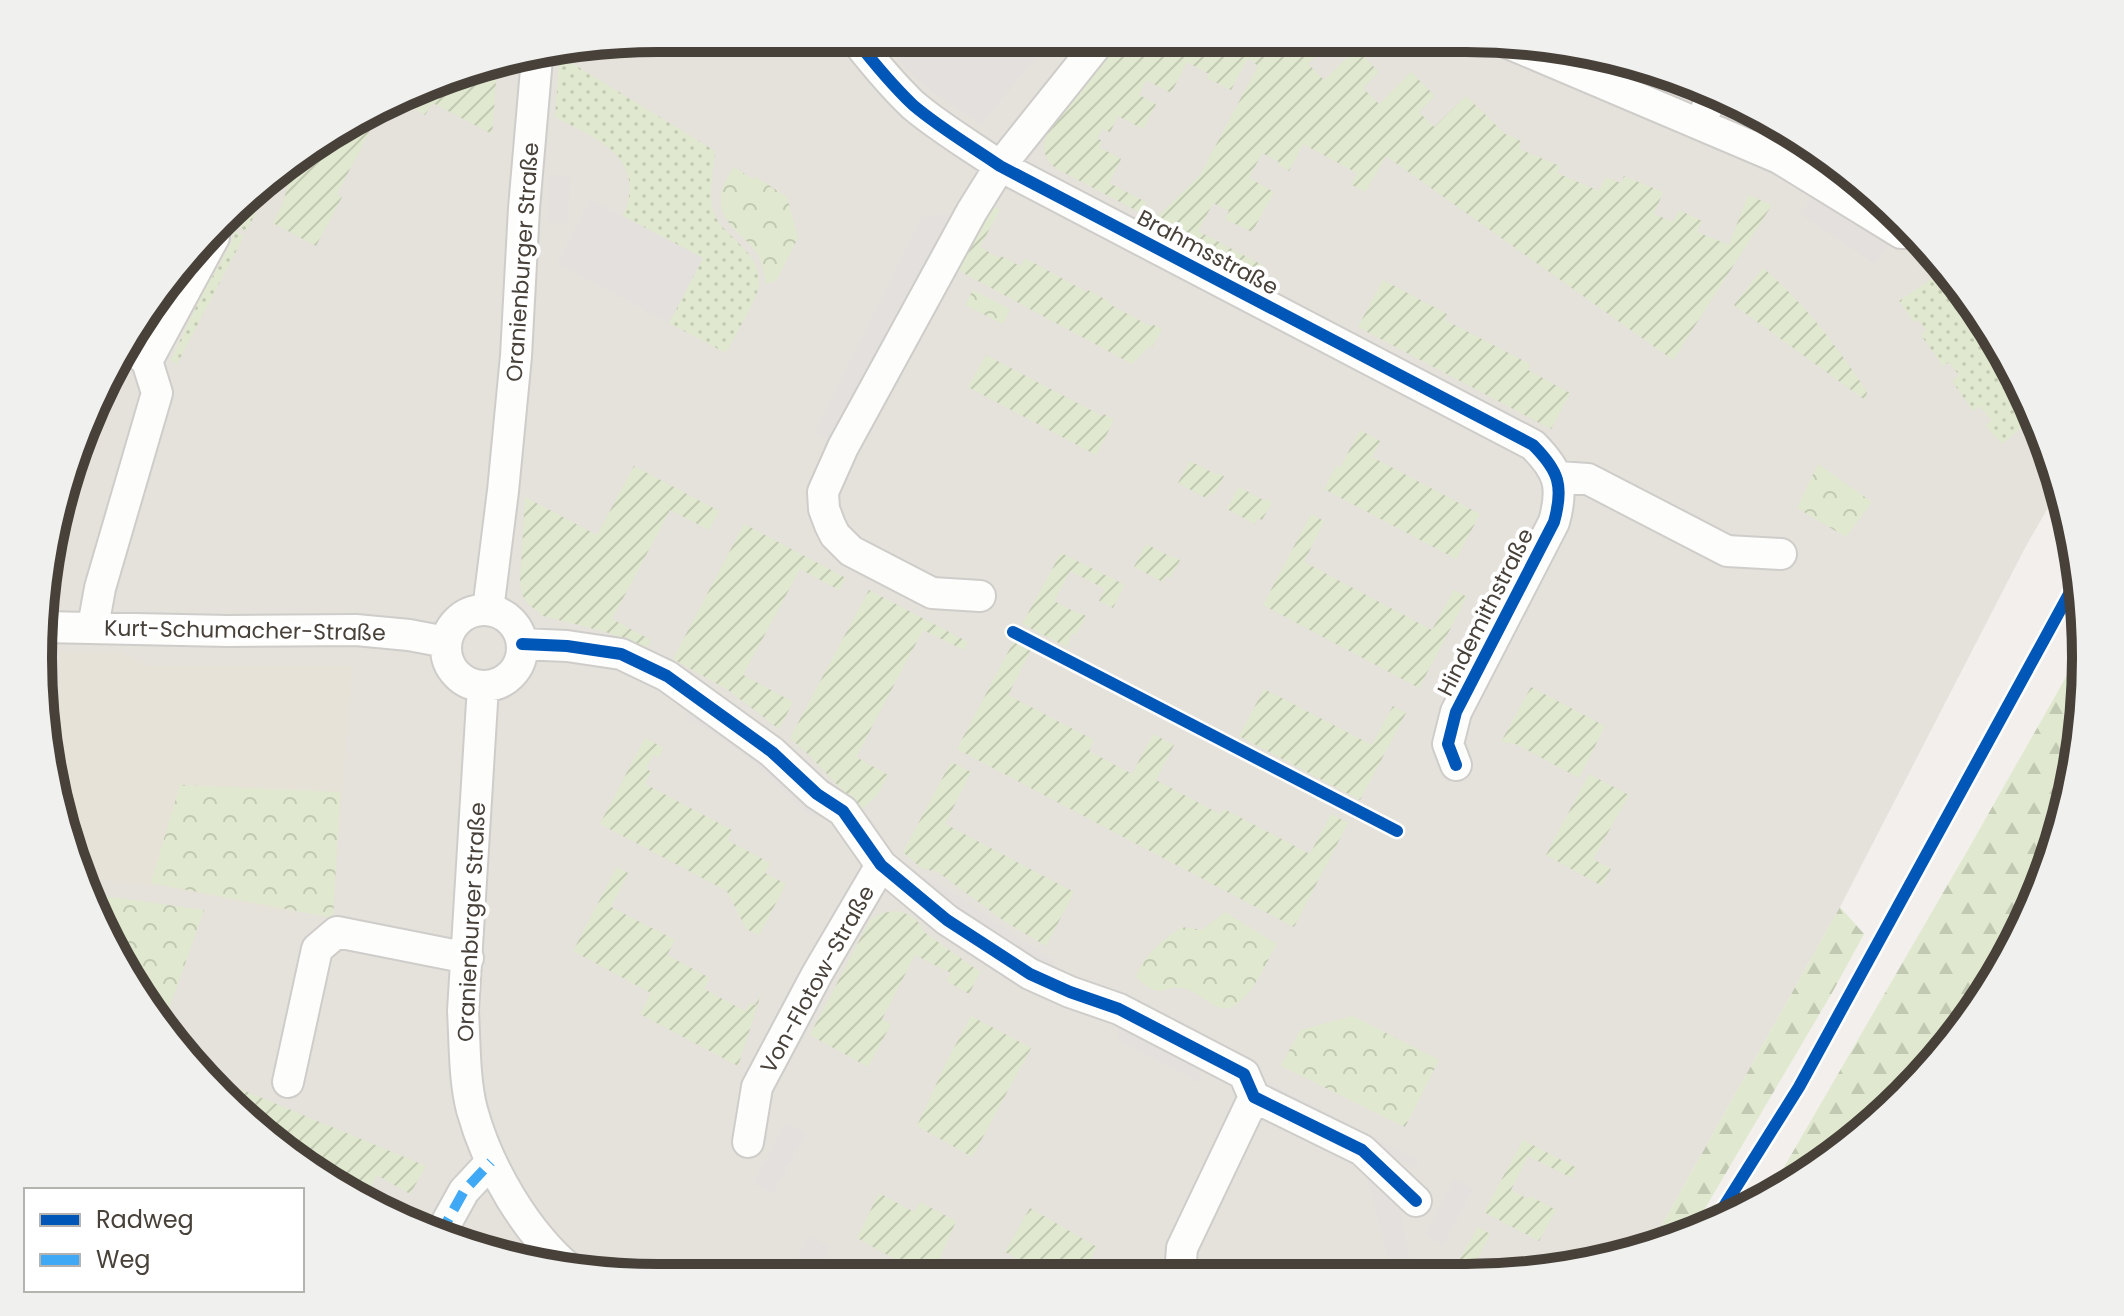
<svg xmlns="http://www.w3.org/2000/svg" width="2124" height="1316" font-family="Poppins,sans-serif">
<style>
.residential{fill:#e5e1db}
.education{fill:#e7e2d8}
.grass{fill:url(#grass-dots)}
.forest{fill:url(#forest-firs)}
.park{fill:url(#park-crowns)}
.garden{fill:url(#garden-furrows)}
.parking{fill:#e3e0dd}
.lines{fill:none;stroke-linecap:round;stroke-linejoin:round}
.street-casing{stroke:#cfcdca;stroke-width:34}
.street{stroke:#fdfdfc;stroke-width:30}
.quiet{stroke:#3fa9f5;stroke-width:10;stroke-dasharray:20 10;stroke-linecap:butt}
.cycleway-casing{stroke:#fff;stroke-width:17}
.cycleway{stroke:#0057b8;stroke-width:12}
.labels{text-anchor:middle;stroke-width:8;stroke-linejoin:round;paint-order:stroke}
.street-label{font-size:22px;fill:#474139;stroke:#fff}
.rim{fill:none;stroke:#474139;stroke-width:10}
</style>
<defs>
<pattern id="grass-dots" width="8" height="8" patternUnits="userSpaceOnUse" patternTransform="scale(2)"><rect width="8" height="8" fill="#e0e9cf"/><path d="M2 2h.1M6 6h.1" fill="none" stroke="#c2c9b2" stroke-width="1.8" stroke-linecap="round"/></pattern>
<pattern id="forest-firs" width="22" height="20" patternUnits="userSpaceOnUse" patternTransform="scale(2)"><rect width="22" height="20" fill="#e0e9cf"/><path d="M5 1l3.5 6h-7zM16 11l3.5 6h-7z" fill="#c2c9b2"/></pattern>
<pattern id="park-crowns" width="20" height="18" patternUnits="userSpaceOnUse" patternTransform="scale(2)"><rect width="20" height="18" fill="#e0e9cf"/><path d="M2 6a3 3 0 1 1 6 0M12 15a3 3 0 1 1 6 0" fill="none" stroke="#c2c9b2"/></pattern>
<pattern id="garden-furrows" width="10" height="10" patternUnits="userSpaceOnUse" patternTransform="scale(2)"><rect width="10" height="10" fill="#e0e9cf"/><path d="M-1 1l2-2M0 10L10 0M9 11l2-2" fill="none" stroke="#c2c9b2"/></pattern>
</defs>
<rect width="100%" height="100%" fill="#f2efec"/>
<path class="residential" d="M658,38l888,5 157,42 140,81 89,83 71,99 50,110 7,29 -34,59 -186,361 -191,341 -142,29 -929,-4 -157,-42 -140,-81 -115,-115 -95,-178 -33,-199 33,-199 72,-146 138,-147 178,-95z"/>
<path class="education" d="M59,651h61l25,15h207l-19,252 -37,-7 -1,3 -126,-27 -87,-9 -11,-21 -21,-124 9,-1z"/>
<path class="grass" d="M559,62h11l145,89c-1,17 -6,39 -3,56 7,32 48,38 47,78 0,10 -27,56 -33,68l-57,-30 34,-65 -80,-42c25,-59 -26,-77 -68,-99z
M270,177l-3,14 -21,41 -11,-7 -3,-7z
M234,231l10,5 -67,128 -6,-4 30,-64 4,-22 7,4 20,-37z
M1946,269l57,79 31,69 -32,27 -16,-18 5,-6 -12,-14 -6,5 -21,-30 7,-6 -10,-13 -6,4 -22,-31 5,-5 -7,-10 -5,2 -15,-21z"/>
<path class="forest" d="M2083,647l2,51 -20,120 -43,114 -64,103 -84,89 -98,71 -11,5 200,-345z
M1840,907l24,27 -31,57 -143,243 -25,11 -16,3z"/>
<path class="park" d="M734,167l19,12 3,-2 31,20 11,41 -22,43 -10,3c-2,-11 -4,-22 -9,-31 -6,-9 -15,-16 -22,-23 -21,-22 -17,-40 -1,-63z
M973,290l37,19 -7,15 -38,-19z
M1818,464l54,38 -26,35 -49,-29z
M180,785l160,7 -7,126 -182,-35z
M91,894l113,16 -42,119z
M1225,912l52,32c-11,18 -33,74 -59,63 -11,-5 -21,-15 -32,-18 -23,-8 -21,16 -50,-12 9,-23 26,-37 46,-50l20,3z
M1353,1016l86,44 -34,67 -124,-61 19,-36z"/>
<path class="garden" d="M1117,41h132l7,7 6,-6 11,11 12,-11h45l-22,22 16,16 32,-31 23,23 -16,16 16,16 32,-32 24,24 -16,16 15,15 32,-31 39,38 16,7 -2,8 41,17 -3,7 42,18 7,-14 15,6 3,-7 39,16 -9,22 19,8 6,-12 23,11 -5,11 32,13 19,-50 24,10 -99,155 -287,-204 -21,36 -13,-7 5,-12 -54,-29 -14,27 -11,-7 1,-2 -17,-9 -13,25 25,14 -22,40 -27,-13 4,-8 -16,-8 -15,28 66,35 -5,10 -105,-56 46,-45 58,-109 -10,-8 -17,32 -24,-12 2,-4 -22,-12 -16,31 -25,-13 -7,15 17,9 -13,25 -25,-13 -8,16 -8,-3 -5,9 5,3 -3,6 22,12 -12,24 37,19 -5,11 -84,-44c-13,-9 -16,-22 -10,-36l49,-61z
M492,65l5,3 -5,66 -59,-31 -8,12 -24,-13 58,-31z
M379,113l-42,81 5,3 -26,49 -43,-23 10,-20 12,-45z
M992,206l8,3 -20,38 19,11 2,-2 19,10 5,-8 62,34 1,-2 22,12 -1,2 41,22 2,-2 10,5 -10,18 -3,-1 -17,18 -178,-96z
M1763,268c42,36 74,78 104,124l-2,8 -131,-95z
M1383,280l64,34 -2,6 85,44 -2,6 42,23 -19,36 -193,-102z
M986,355l116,61 2,-2 10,6 -18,35 -128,-68z
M1360,430l20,11 -8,16 108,57 -24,45 -132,-70 12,-23 4,2z
M1190,461l27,14 1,-2 6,3 -10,19 -5,-2 -3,5 -28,-15z
M634,466l85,45 -10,19 -39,-20 -58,109 39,21 -5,8 -40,-16 -63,-16 -16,-13 -4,-7 -3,-13 5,-86 72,38z
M1239,487l26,14 1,-2 6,3 -10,18 -4,-2 -3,6 -28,-15z
M1311,514l13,7 -20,41 128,68 22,-40 13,7 -48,91 -156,-83z
M744,524l102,54 -7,12 -39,-21 -57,106 50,27 -14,27 -51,-39 -55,-31z
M1146,544l27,14 1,-1 6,3 -10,18 -4,-2 -3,6 -29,-15z
M1061,553l64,32 -12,23 -14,-7 6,-12 -35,-18 -16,30 25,13 2,-1 5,3 -10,19 -4,-2 -5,14 -45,-23z
M869,590l99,52 -4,8 -41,-20 -67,127 32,18 -11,20 -16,15 -52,-55 -19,-17z
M1017,635l17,9 -26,51 86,45 -5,11 43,23 21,-40 21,11 -18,35 64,34 4,-5 86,45 21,-40 17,9 -54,104 -337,-178z
M1531,687l74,39 -26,52 -63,-34 -15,-2z
M1264,689l108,56 21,-39 13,7 -46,87 -121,-64z
M645,738l19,10 -5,9 -6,-2 -7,13 5,4 -6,12 87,46 -5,10 43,23 -5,10 21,11 -27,51 -13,-6 -19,-38 -127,-67z
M951,762l20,10 -26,52 129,68 -28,54 -42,-25 -66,-49 -17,-4 -18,-16z
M1589,774l40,21 -36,64 18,10 -9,17 -56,-31z
M617,867l11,6 -17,34 64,33 -8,15 43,23 -6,11 41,22 5,-8 5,2 7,-14 -24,75 -98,-52 11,-21 -78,-42z
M896,911c14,3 23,8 28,21l56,40 -11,22 -22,-13 4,-8 -36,-18 -33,64 9,5 -23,43 -58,-32 60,-115 12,-7z
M971,1016l60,32 -59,109 -55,-31 30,-65z
M204,1074l222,92 -16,28 -33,-19 -13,23 -40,-23 5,-10 -55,-32 -4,6z
M1523,1140l54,28 -5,10 -44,-22 -17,34 17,9 2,-3 26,14 -17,31 -55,-29z
M879,1193l35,19 6,-10 36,19 -23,53h-11l-65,-36z
M1030,1208l67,39 -15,28h-35l-42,-23z
M1478,1227l12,7 -18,35 14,8 -36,-1z"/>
<path class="parking" d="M879,39l172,1 -70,84 -29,-18 -33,-25z
M550,175l20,1 -3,47 -20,-1z
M1813,195l75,50 -13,19 -75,-50z
M590,199l113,59 -34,65 -112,-60z
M972,211l-129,236 -28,-15 107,-215z
M39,650l20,1v82h-9l-12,-75z
M689,709l42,23 86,79 -6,6 -62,-59 -43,-30 -22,-10z
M925,878l9,1 82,58 37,22 1,18 -129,-84z
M1115,1019l83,43 4,22 -83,-44z
M1268,1082l151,79 -4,7 -151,-79z
M785,1122l21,11 -33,61 -20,-11z
M1386,1175l5,28 7,-1 12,58 -20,5 -23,-86z
M1454,1179l19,10 -30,56 -18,-9z
M809,1236l21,11 -14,27h-27z"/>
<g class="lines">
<defs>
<path id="street" d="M855,39c18,23 37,46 58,66 27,23 58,41 87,61l533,279c26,26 31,41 21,77l-98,190 -8,32 8,21
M1508,43l271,115 122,75h14
M1700,124l14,-33
M147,361l67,-124
M1558,477l30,2 139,72 54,3
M980,596l-48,-3 -81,-42 -16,-16 -5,-10 -6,-16 -1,-17 20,-45 129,-236 28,-45 100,-125
M488,610l15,-119 13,-135 8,-148 13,-150
M446 648a38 38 0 1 1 76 0a38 38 0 1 1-76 0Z
M43,627l185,4 128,-1 53,5 37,7
M93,627l7,-39 57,-195 -10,-32 -20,-16
M522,644l45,2 54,8 46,22 105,76 45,42 26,17 38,54 66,55 83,54 40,18 49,17 125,65 10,23 108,53 54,51
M483,686l-20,325c2,33 1,68 9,99 16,58 54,123 100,161
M288,1082l29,-133 20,-17 131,26
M748,1142l9,-55 60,-113 64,-109
M439,1236l25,-45 27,-29
M1180,1275l2,-27 72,-151"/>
</defs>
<use href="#street" class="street-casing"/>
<use href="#street" class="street"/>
<path class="quiet" d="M439,1236l25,-45 27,-29"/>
<defs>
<path id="cycleway" d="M855,39c18,23 37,46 58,66 27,23 58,41 87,61l533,279c26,26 31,41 21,77l-98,190 -8,32 8,21
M1013,632l384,199
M522,644l45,2 54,8 46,22 105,76 45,42 26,17 38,54 66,55 83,54 40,18 49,17 125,65 10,23 108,53 54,51
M1713,1224l86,-137 281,-513"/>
</defs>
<use href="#cycleway" class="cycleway-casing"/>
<use href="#cycleway" class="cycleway"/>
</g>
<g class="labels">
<g class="street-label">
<text transform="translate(1208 252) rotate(28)" y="8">Brahmsstraße</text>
<text transform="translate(522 262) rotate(-86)" y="8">Oranienburger Straße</text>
<text transform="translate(1485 612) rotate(-63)" y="8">Hindemithstraße</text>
<text transform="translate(245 630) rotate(1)" y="8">Kurt-Schumacher-Straße</text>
<text transform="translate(471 922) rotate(-87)" y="8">Oranienburger Straße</text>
<text transform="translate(817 979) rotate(-61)" y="8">Von-Flotow-Straße</text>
</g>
</g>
<path d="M0 0H2124V1316H0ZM658 52H1466A606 606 0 0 1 2072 658V658A606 606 0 0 1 1466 1264H658A606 606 0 0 1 52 658V658A606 606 0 0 1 658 52Z" fill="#f0f0ef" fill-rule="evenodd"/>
<path class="rim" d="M658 52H1466A606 606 0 0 1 2072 658V658A606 606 0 0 1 1466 1264H658A606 606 0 0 1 52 658V658A606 606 0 0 1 658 52Z"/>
<rect x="24" y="1188" width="280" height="104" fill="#ffffff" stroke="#b5b3b0" stroke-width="2"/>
<rect x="40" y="1214" width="40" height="12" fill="#0057b8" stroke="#b5b3b0" stroke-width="2"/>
<text x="96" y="1228" font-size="24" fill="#474139">Radweg</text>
<rect x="40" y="1254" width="40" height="12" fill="#3fa9f5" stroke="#b5b3b0" stroke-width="2"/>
<text x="96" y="1268" font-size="24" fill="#474139">Weg</text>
</svg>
